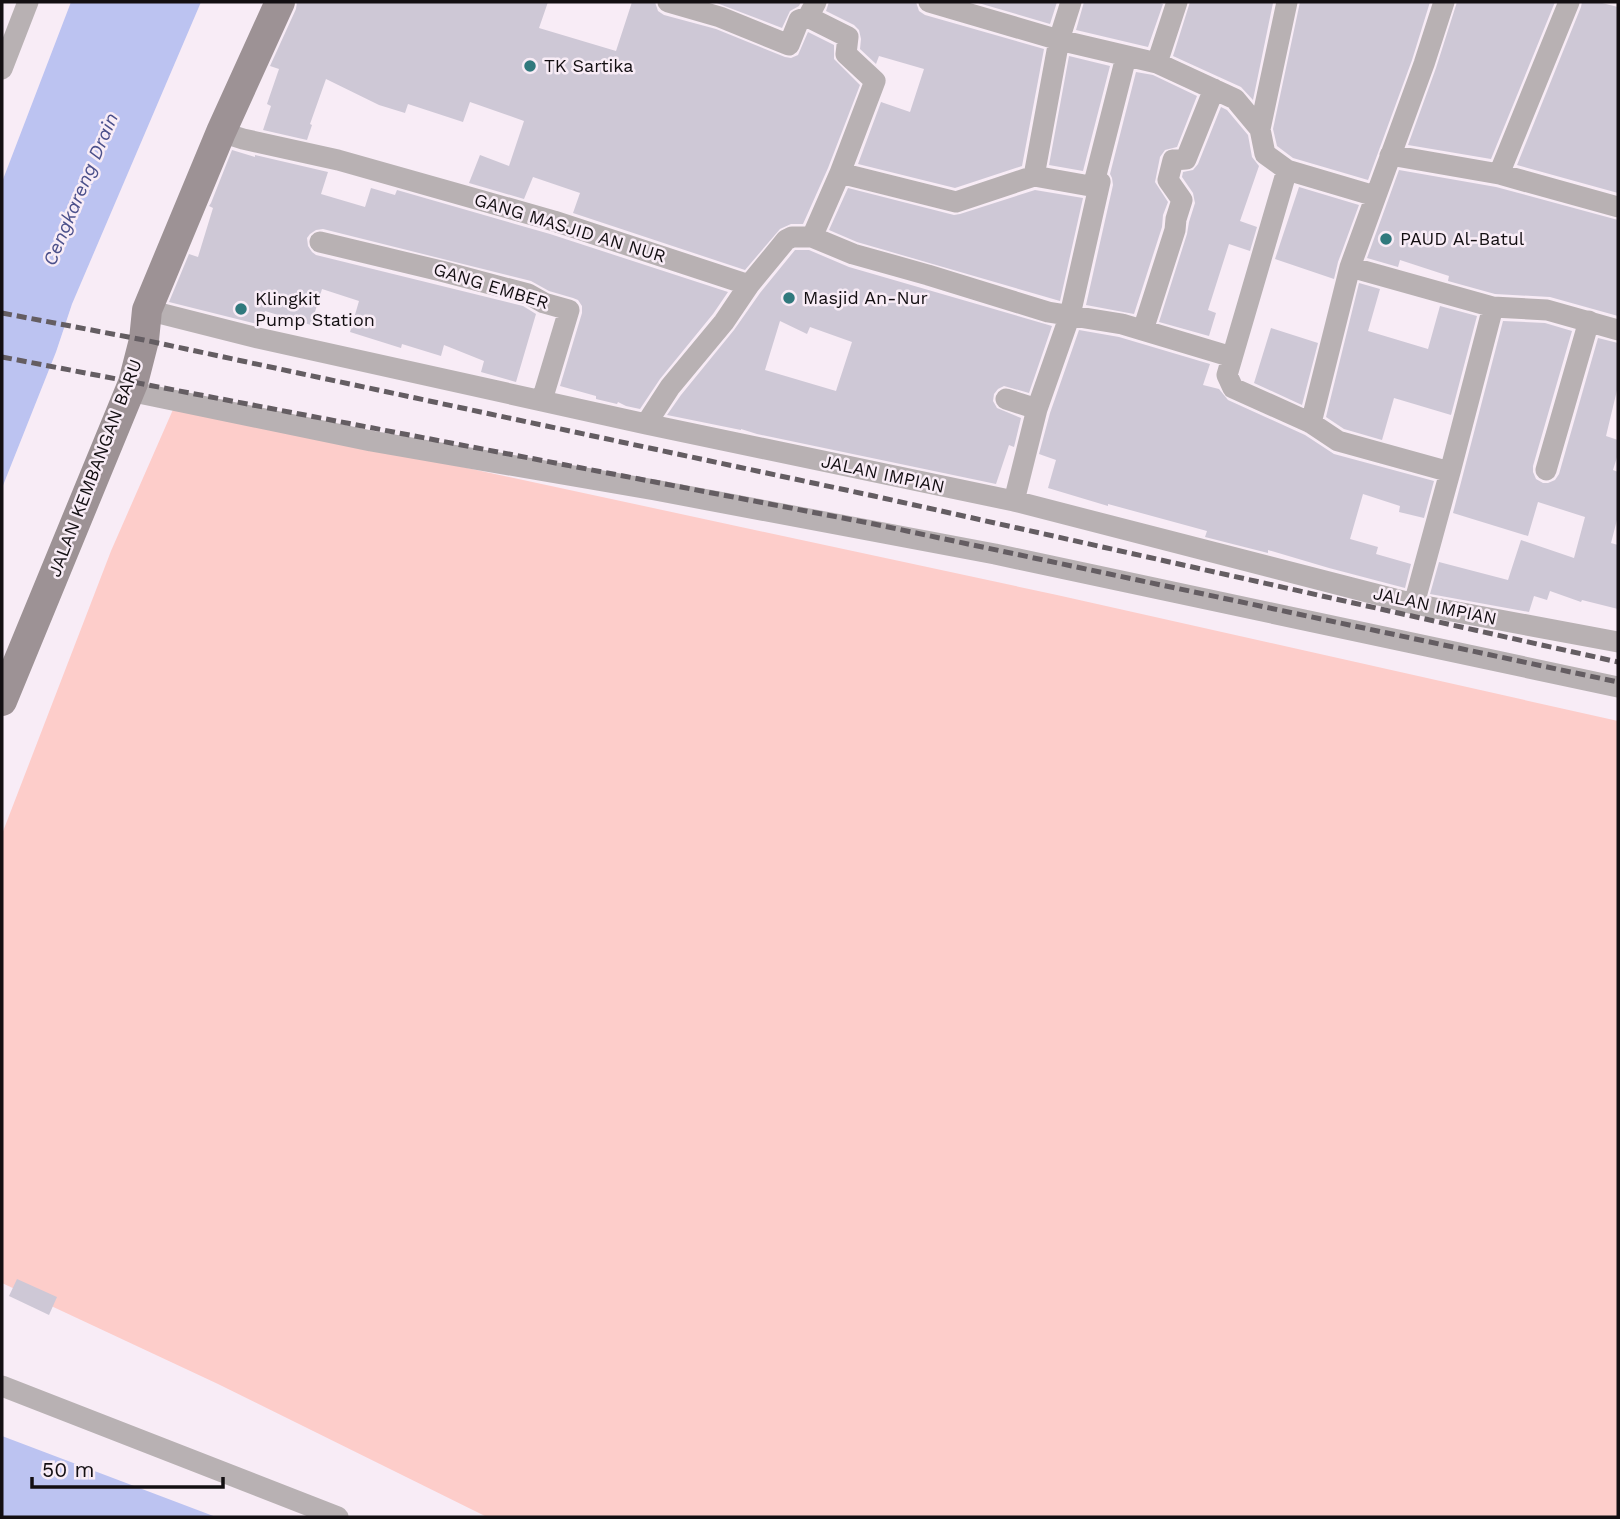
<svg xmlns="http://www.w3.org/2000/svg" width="1620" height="1519" font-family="'Work Sans',sans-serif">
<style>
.green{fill:#fdcdca}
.water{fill:#bcc3f1}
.building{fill:#cec8d6;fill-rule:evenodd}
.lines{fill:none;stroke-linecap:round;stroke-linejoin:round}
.minor{stroke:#b8b1b3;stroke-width:21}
.secondary{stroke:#9d9295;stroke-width:30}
.rail{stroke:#645d62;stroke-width:5;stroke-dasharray:10 5;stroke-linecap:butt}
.poi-dot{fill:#30797d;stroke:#f8ecf6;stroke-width:2.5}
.labels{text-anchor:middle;stroke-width:5;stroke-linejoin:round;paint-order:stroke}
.poi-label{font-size:18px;fill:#130f12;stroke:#f8ecf6;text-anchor:start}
.street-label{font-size:18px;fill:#130f12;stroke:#f8ecf6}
.water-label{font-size:19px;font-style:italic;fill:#4b508b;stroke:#f8ecf6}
</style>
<rect width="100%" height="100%" fill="#f8ecf6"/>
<path class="green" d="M175,405l882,190 561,126v796h-1131l-269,-133 -216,-101v-449l109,-283z"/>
<path class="water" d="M71,2h130l-129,302 -16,48 -54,136v-306z
M2,1436l214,81h-214z"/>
<path class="building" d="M297,2h251l-9,26 77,23 16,-49h23l3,9 6,4 52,14 69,28 6,1 7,-3 10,-23 26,13v14l26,26 -32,83 -25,56h-12l-11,5 -35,41 -172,-57 7,-20 -47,-16 -9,22 -55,-16 11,-28 29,11 15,-45 -54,-19 -7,20 -55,-18 -3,9 -26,-8 -53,-26 -16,45 2,1 -5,15 -44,-10 8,-24 -4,-2 12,-35 -9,-3 26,-57z
M714,2h87l-2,4 -9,5 -8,17z
M829,2h87l3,9 6,4 119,34 -22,117 -67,22 -97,-24 23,-62 29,10 14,-43 -45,-13 -3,8 -16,-15 1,-10 -2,-9 -5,-5 -28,-14z
M975,2h82l-7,22z
M1084,2h73l6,2 -15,43 -72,-17z
M1190,2h76l7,1 -20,97 -12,-13 -68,-31z
M1300,2h130l-18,58 -44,120 -75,-22 -16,-12 -4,-17z
M1457,2h98l-64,157 -83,-14 28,-77z
M1582,2h16l20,5v186l-101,-28 64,-158z
M1069,56l41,10 -27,105 -34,-6z
M1136,72l17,3 44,21 -20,51 -12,3 -5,7 -5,25 13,20 -5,13 -1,12 -28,87 -48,-9 27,-120 -1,-7 -2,-4z
M1221,107l6,3 21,25 4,22 7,9 -19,55 17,6 -7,24 -21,-7 -21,66 8,3 -7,23 -50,-14 28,-88 2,-12 6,-19 -2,-10 -11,-16 1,-5 10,-2 5,-6z
M232,150l23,7v-2l73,17 -7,22 44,13 6,-19 24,7 2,-5 153,44 178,58 -15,22 -53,65 -20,30 -14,-3 -8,-4 -1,2 -21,-5v-3l-36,-10 22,-73v-7l-4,-6 -5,-2 -24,-7 -18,-10 -208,-52 -7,1 -6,4 -3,4 1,8 4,6 4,3 207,51 13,8 -20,68 -35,-10 3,-11 -40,-16 -3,11 -39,-12 -1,4 -51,-16 9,-31 -37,-12 -11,36 -46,-14 -4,14 -92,-23 20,-48 9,3 15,-49 -4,-2 2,-3z
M1399,170l97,17 122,33v96l-68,-19 -55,-3 -47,-13 1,-5 -49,-16 -2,7 -31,-9z
M1299,187l60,18 -21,57 -4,17 -59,-20z
M848,188l106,27 6,-1 75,-24 48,8 -23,103 -203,-59 -28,-12z
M795,250h14l40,17 203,59 -23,67 -25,-7 -6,3 -4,5 -1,7 4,7 24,10 -7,29 -5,-2 -13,39 -239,-50 -16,-5v1l-74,-15 14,-20 53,-65 26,-37zM780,321l27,13 3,-7 42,15 -16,49 -71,-21z
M1359,283l21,6 -12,42 60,18 12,-43 37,10 -26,99 -57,-17 -12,42 -38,-11 -18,-12z
M1503,321l42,2 27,8 -39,135v6l3,7 7,4h5l7,-3 4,-6 39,-136 20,5v43l-12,50 12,4v14l-5,16 5,2v44l-7,27 7,2v64l-36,-9 -1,2 -31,-11 -3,9 -13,-4 -5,16 -99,-18 9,-32 69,18 13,-40 53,18 11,-41 -47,-15 -10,34 -75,-23z
M1271,328l47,15 -16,62 -48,-22z
M1079,330l40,7 91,27 -7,21 16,4 9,11 77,35 29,19 100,27 -10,37 -25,-6 1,-6 -37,-12 -13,45 28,8 -2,7 35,10 -6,24 -76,-20 -61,-18v3l-63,-16 2,-6 -99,-27v2l-60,-18 8,-28 -17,-6 11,-41z
M17,1279l40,18 -8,18 -40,-19z"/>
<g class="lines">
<path class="minor" d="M668,2l52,15 69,28 10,-25 9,-3 8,-15
M929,2l130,38 98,23 78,36 25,30 5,25 22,16 88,26
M808,17l40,20 -2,17 29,27 -35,92
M1157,63l20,-61
M2,69l26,-67
M1260,129l27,-127
M221,132l22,7 95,21 216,61 195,64 -25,37 -54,65 -24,37
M1390,155l109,19 119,33
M1287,170l-60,205 6,13 78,35 27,18 112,31 -36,132
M1499,174l70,-172
M1034,176l25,-136 12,-38
M812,237l28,-64 116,29 78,-26 56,10 5,-7
M320,242l121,29 87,23 16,9 25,7 -27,90
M1350,267l143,40 54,3 71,20
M749,285l37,-45 6,-3h20l41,17 75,21 120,37 74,12 110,33
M147,310l111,28 388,86 368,77 400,103 204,38
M1143,330l32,-100 1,-11 6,-19 -14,-20 5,-20 13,-1 28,-70
M129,391l242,50 284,49 340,64 623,133
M1006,399l31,10 33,-94 30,-133 -5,-3 31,-122
M1311,423l39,-156 74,-203 20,-62
M1546,470l43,-149
M1450,472l43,-165
M1014,501l23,-92
M2,1386l336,131"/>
<path class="secondary" d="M2,701l131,-318 11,-43 3,-30 74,-178 59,-130"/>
<path class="rail" d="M2,313l142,27 730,156 744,166
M2,357l872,167 744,158"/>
</g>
<g class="poi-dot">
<circle cx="530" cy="66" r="7"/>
<circle cx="1386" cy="239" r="7"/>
<circle cx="789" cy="298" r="7"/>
<circle cx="241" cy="309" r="7"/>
</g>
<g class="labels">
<g class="poi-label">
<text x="544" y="72">TK Sartika</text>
<text x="1400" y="245">PAUD Al-Batul</text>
<text x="803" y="304">Masjid An-Nur</text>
<text x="255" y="305">Klingkit<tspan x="255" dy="21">Pump Station</tspan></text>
</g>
<g class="street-label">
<text transform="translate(570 228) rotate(17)" y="6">GANG MASJID AN NUR</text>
<text transform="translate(491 286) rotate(17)" y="6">GANG EMBER</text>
<text transform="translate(95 468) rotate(-69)" y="6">JALAN KEMBANGAN BARU</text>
<text transform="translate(883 474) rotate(12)" y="6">JALAN IMPIAN</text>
<text transform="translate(1435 606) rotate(12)" y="6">JALAN IMPIAN</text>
</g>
<g class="water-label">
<text transform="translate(80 189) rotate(-67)" y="7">Cengkareng Drain</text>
</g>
</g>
<rect width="1620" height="1519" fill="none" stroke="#130f12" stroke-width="7"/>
<path d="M32 1477v10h191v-10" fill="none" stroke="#130f12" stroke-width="3.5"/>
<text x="42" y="1477" font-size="21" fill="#130f12" stroke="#f8ecf6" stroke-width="5" paint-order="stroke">50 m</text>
</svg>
